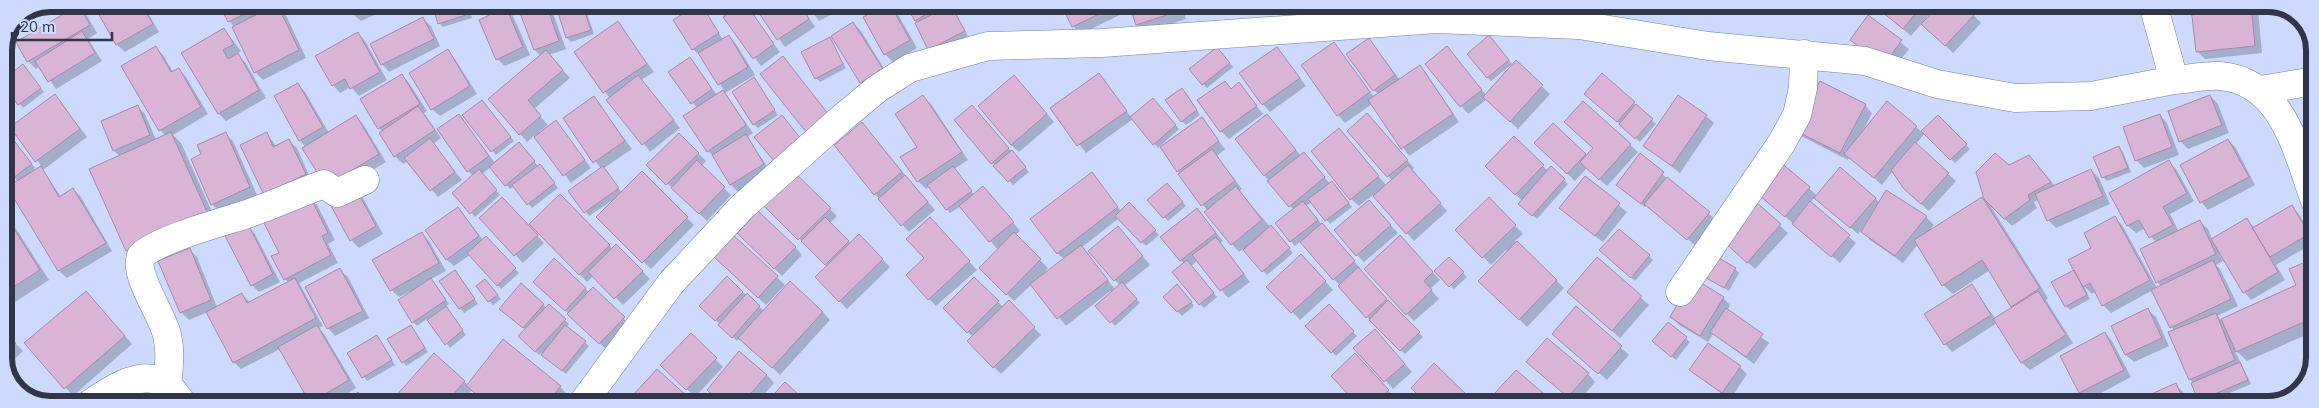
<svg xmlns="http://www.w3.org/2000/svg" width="2319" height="408" font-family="Mulish,sans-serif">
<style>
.shadow{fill:#0003}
.building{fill:#d9b4d7;stroke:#aa87a8}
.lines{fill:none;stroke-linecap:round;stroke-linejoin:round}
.minor-casing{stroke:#717fa6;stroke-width:29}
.minor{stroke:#fff;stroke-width:28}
.rim{fill:none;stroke:#303647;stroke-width:6}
</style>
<rect width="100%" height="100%" fill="#cddafd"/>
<path class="shadow" d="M95,4h48l16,28 -34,20 -8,-7z
M152,4h27l-18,9z
M220,4h67l-8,4 6,5 21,45 -43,22 -8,-8 -20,-45 -6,-6z
M349,4h50l-38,17 -8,-7z
M433,4h35l4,14 -29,9 -4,-4z
M524,4l26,1 16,44 -17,6 21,23 -36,31 14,16 -9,7 1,2 16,-12 35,46 -20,15 -36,-48 -8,7 -37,-43 51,-43 -6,-6 -16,-45z
M569,4h15l10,30 -23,8 -4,-4 -9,-31z
M744,4l36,48 -19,14 -36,-49z
M754,4h46l15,23 -30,20z
M807,4h37l2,3 -27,14z
M889,4l7,7 21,37 -24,14 -8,-8 -21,-37z
M906,4h39l3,4 3,-2 17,30 -35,17z
M962,4h26l-17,10z
M1062,4h63l3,7 -47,23 -8,-8z
M1131,4h50l5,15 -41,13 -8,-7z
M1186,4h35l1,1 -28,8z
M1321,4h61l1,17z
M1423,4h41l1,6 -42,-2z
M1873,4h64l-15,19 1,1 40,-20 18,19 -28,30 -31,-30 -11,13z
M2226,4h26l6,5 4,44 -57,6 -8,-8z
M79,7l7,7 11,19 -9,6 14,22 -46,28 -16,-23 -4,3 -8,-8z
M704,8l19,32 6,-4 7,8 19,31 -30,18 28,40 -6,4 24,35 -33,20 -7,-7 -16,-27 -7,-7 -11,-43 -27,-36 20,-14 27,37 7,-5 -25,-38 -2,1 -4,-4z
M506,9l7,7 17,39 -25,11 -8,-7z
M1868,17l41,32 -17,22 -41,-31z
M423,19l8,7 9,20 -51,26 -7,-8z
M618,23l36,49 -13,8 39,48 -30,24 -74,-99z
M853,23l8,8 28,46 -20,13 -8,-8 -29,-45z
M224,29l17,22 -5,3 9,8 21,36 -40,23 -7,-7z
M358,33l7,8 22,39 -28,16 -8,-9 -11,6 -7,-8z
M829,38l17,30 -26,14 -4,-4z
M1369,39l31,41 20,-14 7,8 32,48 -50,34 -37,-52 -27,19 -7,-8 -4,-72 40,54 4,-3 -4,-4z
M1493,41l19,23 -21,17 -4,-4z
M156,48l7,7 10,17 6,-3 7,8 22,37 -35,21 8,8 36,80 -81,37 -9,-10 -7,-94 -6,-5 -12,-29 35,-16 8,8 11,26 10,-4 -6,-6z
M1277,48l29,38 -36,26 -7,-8z
M1447,48l39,47 30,-33 34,32 -32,35 -31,-30 -19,15 -42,-50z
M448,51l7,8 22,35 -37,22 -8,-7z
M1221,52l12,15 -26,21 -4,-4z
M23,66l21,26 -21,16 -19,-24v-3z
M402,75l7,8 18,28 -3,2 17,25 -8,6 29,36 -24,17 -30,-36 -5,3 -8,-8 -15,-22 3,-2 -4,-4z
M1099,75l32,42 25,-14 23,26 -21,19 -25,-29 -47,34 -34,-45z
M754,79l24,36 -20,13 -4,-4z
M1225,82l7,7 7,-5 24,30 -34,25 -8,-8z
M298,85l7,7 24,41 26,-16 8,7 23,38 -47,28 -39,-50z
M1022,85l32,37 -35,30 -8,-7z
M1186,93l14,22 -14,10 -4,-4z
M55,95l32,42 -44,33 18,27 12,-8 8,8 31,54 -45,27 -8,-7 -50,-84 9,-5 -14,-18v-17l8,-7 23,28 -6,7 13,-8 -30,-39z
M923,96l8,8 37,56 -14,9 20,26h17l29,36 -5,4 33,33 -7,9 23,-18 -7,-6 34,-79 30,37 8,-7 30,31 -13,11 -27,-28 -38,30 34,41 5,-4 -5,-5 3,-53 32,38 -26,21 16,17 -25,23 -19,-20 16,-14 -2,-1 -44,35 -34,-42 -18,17 -34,-33 18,-18 -37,-44 -11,7 -20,-27 -4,3 -8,-8z
M2210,96l8,8 11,29 -41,16 -8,-8z
M1590,97l44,6 22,21 -16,18z
M594,98l38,51 -28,19 18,25 20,-20 52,52 -43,44 -53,-52 16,-18 -25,17 -19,-25 31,-22 -37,-50z
M485,105l29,36 -18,14 -32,-40z
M1865,105l7,8 -9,18 53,-4 6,5 16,-16 32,33 -15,14 -30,-30 -9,11 40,37 -27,30 -16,-14 -20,-26 -11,14 -33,-28 -1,3 -45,-23 -7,-7z
M979,114l50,58 -16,13 -21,-22z
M459,115l36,48 27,-15 17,19 5,2 14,19 -26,20 -18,-22 -4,3 -19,-22 -9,7 18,21 -25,22 -21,-24 19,-17 -5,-5z
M2160,115l7,8 12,32 -35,13 -8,-8z
M1267,116l34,40 10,5 19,23 6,2 16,21 -22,17 -18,-22 -6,4 55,63 -1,2 63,66 -18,17 -38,-37 -66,-76 -6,5 -18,-22 17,-14 -30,-35z
M1706,116l8,7 -34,50 -35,-27z
M1202,119l23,30 -8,7 25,33 -3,2 54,62 -26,22 -24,-26 -4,3 -7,-8 -54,-73z
M1374,122l40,46 -3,2 36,41 -33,30 -41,-46 -14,11 -8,-7 -12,-69 47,55 6,-5 -4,-4z
M862,124l73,86 -26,22 -34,-38z
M1553,124l34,33 43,-12 8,7 -31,34 -20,-18 -12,13 -40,-38z
M225,134l8,7 24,54 -37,17 -8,-8 -9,-49z
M267,134l10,13 12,-6 8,7 15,34 -40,19z
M679,135l27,26 -5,5 30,29 -24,26 -59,-56z
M1514,138l34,33 3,-3 17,16 -31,35 -18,-15 3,-3 -35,-35z
M2228,140l8,8 19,37 -47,25 -7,-8z
M2119,148l4,4 8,20 -24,9 -4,-4z
M1640,155l76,65 -20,26 -49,-41 -2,2 -24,-18z
M2169,162l7,7 18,32 -24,13 9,18 21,-10 8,7 4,10 34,-20 9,9 37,-21 7,7 16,28 -39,23 9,15 -34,20 -7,-8 -23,-39 -2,1 4,7 -7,4 4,4 18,37 -21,10 4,4 77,-34 17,-27v72l-68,30 -13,-12 17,35 -47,20 -4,-3 -7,-18 -3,-4 -16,-48 -21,-41 -42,23 -8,-8 -7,-14 -4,3 -8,-8 6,13 -20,11 -4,-4 8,-35 41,-53 7,7 35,63 4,-2 -4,-4 -1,-39 -11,-15 -9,5 -8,-7 -17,-32z
M2036,164l19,22 36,-16 8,8 11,26 -54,24 -8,-8 -9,-20 -5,2 3,6 -25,18 -22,-21 58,93 -2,2 27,43 -43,27 -8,-7 -25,-40 -45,29 -7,-8 26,-58 25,33 17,-11 -23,-38 -37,24 -10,-9 -25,-41 -15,19 -33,-23 -7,-8 2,-6 -7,8 -43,-37 -5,6 46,40 -16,20 -77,-65 46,-10 8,8 58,2 5,5 7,-11 39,25 8,8 -7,8 55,-35 4,4 -9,-29z
M793,173l44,43 -7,7 21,21 8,-9 31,32 -43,42 -30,-32 11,-11 -65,-62z
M1585,177l42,35 -24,30 -35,-27z
M1170,189l16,17 -18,15 -4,-4z
M355,191l8,7 20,36 -24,14 -8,-8 -20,-35z
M560,196l53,53 3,-4 34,34 -27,26 -29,-30 -7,7 -56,-58z
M309,198l8,7 18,35 -7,4 10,19 -39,20 24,43 -4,2 5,6 32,54 -25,16 -20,-2 -31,-53 -39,20 -7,-7 -26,-50 -19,8 -8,-8 9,-62 7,7 20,50 25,-13 8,9 39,-20 -4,-4 -4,-26z
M1489,199l34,35 -8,7 49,47 -37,39 -47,-46 28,-29 -2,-2 -15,15 -34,-35z
M1756,203l32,30 -33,36 -24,-22z
M510,206l34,37 -21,20 -42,-45z
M458,208l25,32 3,-2 33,35 -18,16 -31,-34 -16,11 -8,-7z
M1197,209l26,32 -3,2 30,39 -22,16 -30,-38 -7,6 26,31 -13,11 -4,-4 -16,-40 -3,-4z
M1376,209l22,24 -34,29 -7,-7z
M4,214l9,10 36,56 -45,29z
M248,226l7,8 25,48 -21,10 -7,-7z
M937,227l40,43 -41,36 -7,-7z
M422,233l7,8 17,30 -15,8 18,25 -4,3 21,28 -16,13 -23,-29 -10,7 -4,-4 -2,-31 -12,6 -8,-7z
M738,233l57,14 7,8 -20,21z
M732,235l53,50 -19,20 -45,-42z
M1408,245l32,35 -10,9 9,10 -25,22 -7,-7z
M1605,254l44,2 4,4 -18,21z
M1597,258l52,47 -29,33 -44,-39z
M1449,259l18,18 -13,12 -18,-18z
M554,260l36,33 3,-4 38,37 -23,25 -66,-62z
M1309,263l24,27 -33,30 -32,-33z
M1735,269l4,4 -10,18 -27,-17z
M340,270l8,7 21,41 -34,18 -7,-8z
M459,275l19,29 -14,9 -23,-32z
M727,278l37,33 59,1 7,8 -50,55 -40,-38 -3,4 -36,-35z
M974,278l29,29 6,-5 32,33 -40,39 -33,-33 5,-4 -29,-29z
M489,285l12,14 -8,6 -4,-4z
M1181,290l13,16 -12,10 -17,-19z
M1723,298l7,7 -3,6 42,32 -15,21 -41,-30 -5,8 -29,-17 -8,-8z
M93,300l39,44 -59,52 -47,-52z
M543,305l4,3 2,-3 20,19 -3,3 23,19 -23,28 -25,-21 -2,2 -19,-19 6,-6 -21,-18z
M1329,306l28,30 -21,20 -29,-30z
M1576,308l53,47 -22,25 -45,-39z
M2148,310l8,7 13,29 -35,16 -8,-7 -13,-29z
M1668,324l22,18 -14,18 -18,-15z
M414,330l14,22 -22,14 -3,-4z
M4,331l19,20 -17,16 -2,-4z
M2105,333l7,8 19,36 -43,23 -8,-8z
M691,335l32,32 -28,30 -33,-32z
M376,336l19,29 -28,16 -18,-28z
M1382,338l30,34 -19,17 -38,-41z
M434,355l34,30 92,2 7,7 -8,10h-71l-16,-14 -13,14h-57z
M1362,362l33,36 -7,6h-29l-26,-28z
M1435,365l39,39h-45l-16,-16z
M1740,367l7,7 -17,26 -40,-30z
M1536,370l52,4 7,8 -18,22z
M657,371l29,26 7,7h-49z
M767,375l7,8 -18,21h-32z
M2176,385l7,7 5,12h-56z
M1497,393l51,6 5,5h-45z"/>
<path class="building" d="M93,4h48l12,20 -37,21z
M219,4h46l-37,18z
M277,4l22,46 -45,23 -22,-46z
M347,4h28l-23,10z
M432,4h34l3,10 -31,10z
M546,4l13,37 -25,9 -17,-45z
M564,4h18l9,26 -25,8 -10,-32z
M698,4h3l18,29 -27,17 -19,-30z
M742,4h4l28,40 -21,15 -30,-42z
M753,4h46l10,15 -32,21z
M805,4h25l-19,10z
M886,4h4l20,36 -26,15 -21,-38z
M905,4h38l-28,17z
M1061,4h59l-48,23z
M1129,4h48l2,7 -43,14z
M1320,4h55l1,10h-56z
M1872,4h51l-20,25z
M1940,4h24l11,10 -30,32 -24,-22z
M2214,4h37l4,42 -59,6 -5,-45z
M79,5l11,20 -63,37 -11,-20z
M951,5l14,26 -37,19 -13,-27z
M506,7l17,40 -27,13 -17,-40z
M1868,15l34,25 -18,25 -34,-25z
M423,17l11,22 -53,26 -11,-21z
M618,21l29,43 -44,29 -29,-41z
M853,22l30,47 -23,14 -29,-47z
M224,28l10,16 -11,6 5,9 10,-6 21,37 -41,24 -37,-61z
M82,31l13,22 -47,29 -13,-21z
M358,32l22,40 -30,17 -5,-10 -13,7 -17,-30z
M729,35l19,32 -30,18 -20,-32z
M1489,35l20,25 -22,18 -20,-24z
M830,37l13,27 -28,15 -14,-27z
M1369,38l26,37 -22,16 -27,-37z
M1334,42l36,50 -33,24 -36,-51z
M156,46l15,26 8,-4 22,39 -42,24 -38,-65z
M1447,46l35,44 -22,17 -35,-43z
M1217,47l13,16 -28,22 -13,-16z
M1277,47l23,31 -38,27 -23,-32z
M448,49l22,37 -39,24 -22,-37z
M546,50l17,20 -35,30 13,16 -22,19 -31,-36z
M783,56l46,59 -23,17 -46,-58z
M690,57l22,32 -21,15 -23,-32z
M1516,60l27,25 -33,37 -27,-25z
M23,64l18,24 -23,17 -14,-19v-7z
M1420,65l33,49 -52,35 -33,-49z
M1099,73l28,38 -50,35 -27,-38z
M1602,73l33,29 -18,20 -33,-28z
M402,74l18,30 -42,25 -18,-30z
M638,75l36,45 -32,25 -36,-45z
M1014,75l33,39 -36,31 -33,-39z
M754,77l21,33 -22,15 -21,-33z
M1225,81l6,8 8,-7 18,24 -37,26 -23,-32z
M1820,81l46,23 -26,49 -46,-23z
M298,83l25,44 -24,14 -25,-45z
M1182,88l15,22 -16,12 -16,-22z
M723,90l23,35 -39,27 -24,-36z
M55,94l25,35 -45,33 -25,-35z
M923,95l39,57 -45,30 -17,-25 17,-10 -22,-33z
M1678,95l29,20 -35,51 -29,-20z
M2210,95l12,30 -43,17 -11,-31z
M594,96l31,45 -32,22 -30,-45z
M1153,98l23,27 -23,20 -23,-28z
M482,100l29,37 -20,15 -29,-37z
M1583,101l48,43 -32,36 -19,-18 13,-14 -29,-26z
M1887,101l30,25 -43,52 -30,-24z
M1636,104l17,15 -18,20 -16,-15z
M138,105l12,30 -37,16 -12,-30z
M972,105l37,43 -18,16 -37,-44z
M418,106l17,24 -41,27 -15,-24z
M1367,113l41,47 -21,17 -40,-46z
M459,114l30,42 -22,16 -30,-43z
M1267,114l29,36 -32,26 -29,-37z
M2160,114l12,33 -37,14 -12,-34z
M356,115l23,39 -48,29 -11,-6 -18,-29z
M782,115l19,24 -27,22 -20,-24z
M1938,115l29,29 -17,16 -29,-29z
M1202,117l17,24 -42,31 -17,-25z
M556,120l29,40 -22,16 -29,-39z
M862,122l40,50 -28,23 -40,-50z
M1553,123l33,31 -19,20 -33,-31z
M1339,128l40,48 -29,24 -39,-49z
M171,132l37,82 -82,37 -37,-82z
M226,132l24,55 -39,18 -20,-46 10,-5 -4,-9z
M267,132l6,15 16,-8 17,35 -42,21 -24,-50z
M679,133l20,20 -33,32 -20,-20z
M746,134l18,30 -34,21 -18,-30z
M1514,136l30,29 -29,30 -30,-29z
M12,138l20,26 -19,14 -9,-12v-21z
M430,138l25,34 -25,19 -26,-33z
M2228,139l21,38 -49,26 -20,-38z
M519,142l16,19 -30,25 -16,-19z
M1915,142l34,31 -28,31 -17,-15 -13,-19z
M2119,146l9,22 -26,10 -9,-21z
M1212,149l23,32 -34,25 -23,-32z
M1012,150l14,17 -18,15 -15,-16z
M1304,152l21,25 -36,30 -22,-26z
M1640,153l24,19 -23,32 -25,-19z
M1995,153l14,12 20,-10 22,27 -23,13 2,5 -26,19 -20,-20 -8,-27z
M697,160l28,27 -26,27 -28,-26z
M2169,160l18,33 -24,14 10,18 -24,13 -10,-18 -12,6 -18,-33z
M1779,161l31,26 -25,30 -31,-26z
M540,164l15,19 -28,22 -15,-20z
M1408,165l33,38 -35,31 -33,-38z
M41,166l18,31 14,-9 33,55 -48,28 -51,-84z
M603,166l16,22 -35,25 -16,-22z
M953,166l19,25 -26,19 -19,-25z
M1551,166l14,13 -33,37 -14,-12z
M1840,167l36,31 -26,30 -36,-30z
M479,169l18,21 -27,24 -18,-21z
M2091,169l12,27 -56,25 -12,-27z
M642,171l46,46 -46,46 -46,-46z
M793,171l38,37 -33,32 -36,-36z
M1092,172l26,35 -61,47 -27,-35z
M905,175l23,27 -27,24 -23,-27z
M1585,176l35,27 -25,33 -36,-28z
M1667,177l43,35 -23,28 -43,-36z
M1332,181l17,22 -24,18 -17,-22z
M1167,183l16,19 -20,16 -16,-18z
M983,186l31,36 -25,20 -30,-36z
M1236,186l26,34 -31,25 -27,-33z
M356,189l20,37 -26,15 -20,-37z
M1886,190l41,26 -32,40 -34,-24z
M560,194l50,51 -31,30 -50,-51z
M310,196l18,37 -6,3 9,19 -47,25 -13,-24 8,-3 -16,-32z
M502,197l36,38 -24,21 -35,-38z
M1489,197l27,28 -34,33 -27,-28z
M1982,197l58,91 -29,19 -29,-47 -40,26 -28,-46z
M1369,200l22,25 -35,31 -22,-26z
M1303,201l15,19 -28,22 -15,-19z
M1755,201l26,23 -34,39 -25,-23z
M1810,201l40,34 -19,22 -39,-33z
M1129,202l27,28 -15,13 -26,-27z
M2292,205l17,29 -39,23 -18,-29z
M458,207l21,29 -33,24 -21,-30z
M1197,208l19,25 -36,28 -20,-24z
M758,211l38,36 -22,22 -37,-36z
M4,213l36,57 -36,23z
M2115,216l35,64 -48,26 -12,-23 -7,4 -15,-27 23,-12 -7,-15z
M825,217l24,24 -24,24 -24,-24z
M930,217l40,44 -42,39 -22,-25 18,-17 -18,-19z
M2247,218l31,54 -35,21 -32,-54z
M2200,220l16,34 -60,29 -16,-34z
M1322,223l33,38 -22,19 -33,-38z
M248,224l25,50 -22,12 -26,-50z
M1271,225l19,23 -28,24 -19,-22z
M1118,226l25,30 -29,25 -26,-30z
M1619,229l31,26 -19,23 -32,-28z
M422,232l17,31 -49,28 -18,-31z
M1014,232l27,27 -35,36 -27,-27z
M732,234l46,42 -20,22 -46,-43z
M859,234l24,25 -44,43 -24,-25z
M1400,235l33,37 -9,9 8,9 -26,25 -42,-46z
M486,236l30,32 -19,18 -30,-33z
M1216,237l28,37 -24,17 -28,-36z
M1517,241l40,39 -38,40 -41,-39z
M616,244l27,27 -29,28 -26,-27z
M1081,245l27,35 -51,39 -27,-35z
M190,248l21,52 -31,13 -22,-52z
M1301,254l25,27 -35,32 -25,-26z
M1712,254l24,14 -12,20 -23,-13z
M1449,257l15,15 -15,15 -15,-16z
M1597,257l45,39 -30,35 -45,-39z
M554,258l32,30 -21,23 -32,-29z
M2315,258v59l-79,35 -15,-33 75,-34 -7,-16z
M1187,260l27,33 -15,12 -27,-33z
M2213,260l18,39 -61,29 -19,-38z
M1358,267l29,32 -21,19 -28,-32z
M340,268l23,43 -36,18 -22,-42z
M455,270l20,29 -16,10 -20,-28z
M2074,270l13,25 -22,12 -14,-25z
M727,276l16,16 -28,29 -16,-15z
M974,277l25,24 -32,32 -24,-25z
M295,278l21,40 -83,45 -27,-51 36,-19 5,10z
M431,278l15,22 -34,23 -14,-23z
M1693,278l31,19 -24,39 -30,-19z
M485,279l13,16 -10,7 -12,-16z
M790,281l33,31 -51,56 -34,-30z
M1122,282l15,17 -27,24 -15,-17z
M521,283l23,21 -21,24 -24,-19z
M1177,284l15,18 -15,10 -14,-15z
M1972,284l19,31 -47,30 -20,-31z
M593,287l32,30 -26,27 -32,-30z
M86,291l39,45 -61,53 -40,-46z
M2038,291l28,44 -45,28 -28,-44z
M747,293l13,13 -28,32 -14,-13z
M1009,300l26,27 -42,41 -26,-27z
M1388,300l32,32 -20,19 -31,-31z
M549,304l17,15 -31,33 -17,-16z
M1329,304l25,27 -23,22 -26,-27z
M446,306l17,24 -18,15 -18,-25z
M1576,306l46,40 -24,28 -46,-40z
M1726,308l37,26 -17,23 -36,-25z
M2148,308l14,30 -37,17 -14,-29z
M2216,313l19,47 -46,20 -21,-48z
M1668,322l19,15 -16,20 -19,-16z
M317,325l32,55 -39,23 -32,-56z
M411,325l14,23 -23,15 -15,-24z
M565,325l21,16 -24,30 -21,-16z
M1375,329l30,35 -21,18 -31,-34z
M4,330l12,13 -12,12z
M2105,332l19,38 -45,23 -19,-37z
M691,333l26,25 -31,32 -26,-25z
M377,335l15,25 -30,18 -15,-25z
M1547,338l42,35 -21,24 -42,-35z
M503,339l58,47 -15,18h-57l-23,-18z
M1708,343l33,23 -19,27 -33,-23z
M739,351l28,24 -25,29h-19l-16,-14z
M434,353l31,28 -20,23h-44l-7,-6z
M1355,353l34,37 -16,14h-16l-26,-28z
M2240,362l8,18 -50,21 -7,-18z
M1434,363l38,37 -4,4h-41l-16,-16z
M657,369l30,27 -7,8h-37l-10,-9z
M1516,370l33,28 -6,6h-36l-12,-11z
M785,382l24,22h-44z
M2176,383l9,21h-56z
M358,392l11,12h-25z"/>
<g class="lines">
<defs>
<path id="minor" d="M2174,80c15,-1 31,-5 46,-4 63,5 77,76 95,125
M2260,90l55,-9
M1680,292l101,-148 16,-29 6,-27 1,-34
M167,385c2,-18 4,-33 0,-50 -5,-21 -34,-61 -26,-79 16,-16 77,-33 100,-40 28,-9 55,-22 83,-32l13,9 28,-13
M90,404c20,-14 54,-38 78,-18 6,5 10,12 15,18
M582,404l89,-121 71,-76 100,-89 35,-29 33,-21 78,-22 114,-3 335,-24 142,6 129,21 157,15 72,23 78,14 76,-2 83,-16 -21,-76"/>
</defs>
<use href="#minor" class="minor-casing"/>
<use href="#minor" class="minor"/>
</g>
<path d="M0 0H2319V408H0ZM50 12H2268A38 38 0 0 1 2306 50V358A38 38 0 0 1 2268 396H50A38 38 0 0 1 12 358V50A38 38 0 0 1 50 12Z" fill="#cddafd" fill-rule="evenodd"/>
<path class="rim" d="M50 12H2268A38 38 0 0 1 2306 50V358A38 38 0 0 1 2268 396H50A38 38 0 0 1 12 358V50A38 38 0 0 1 50 12Z"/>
<path d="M12 32v8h100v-8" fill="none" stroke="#303647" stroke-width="2.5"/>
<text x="20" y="32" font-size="15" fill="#303647" stroke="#cddafd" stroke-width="4" paint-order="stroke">20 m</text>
</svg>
